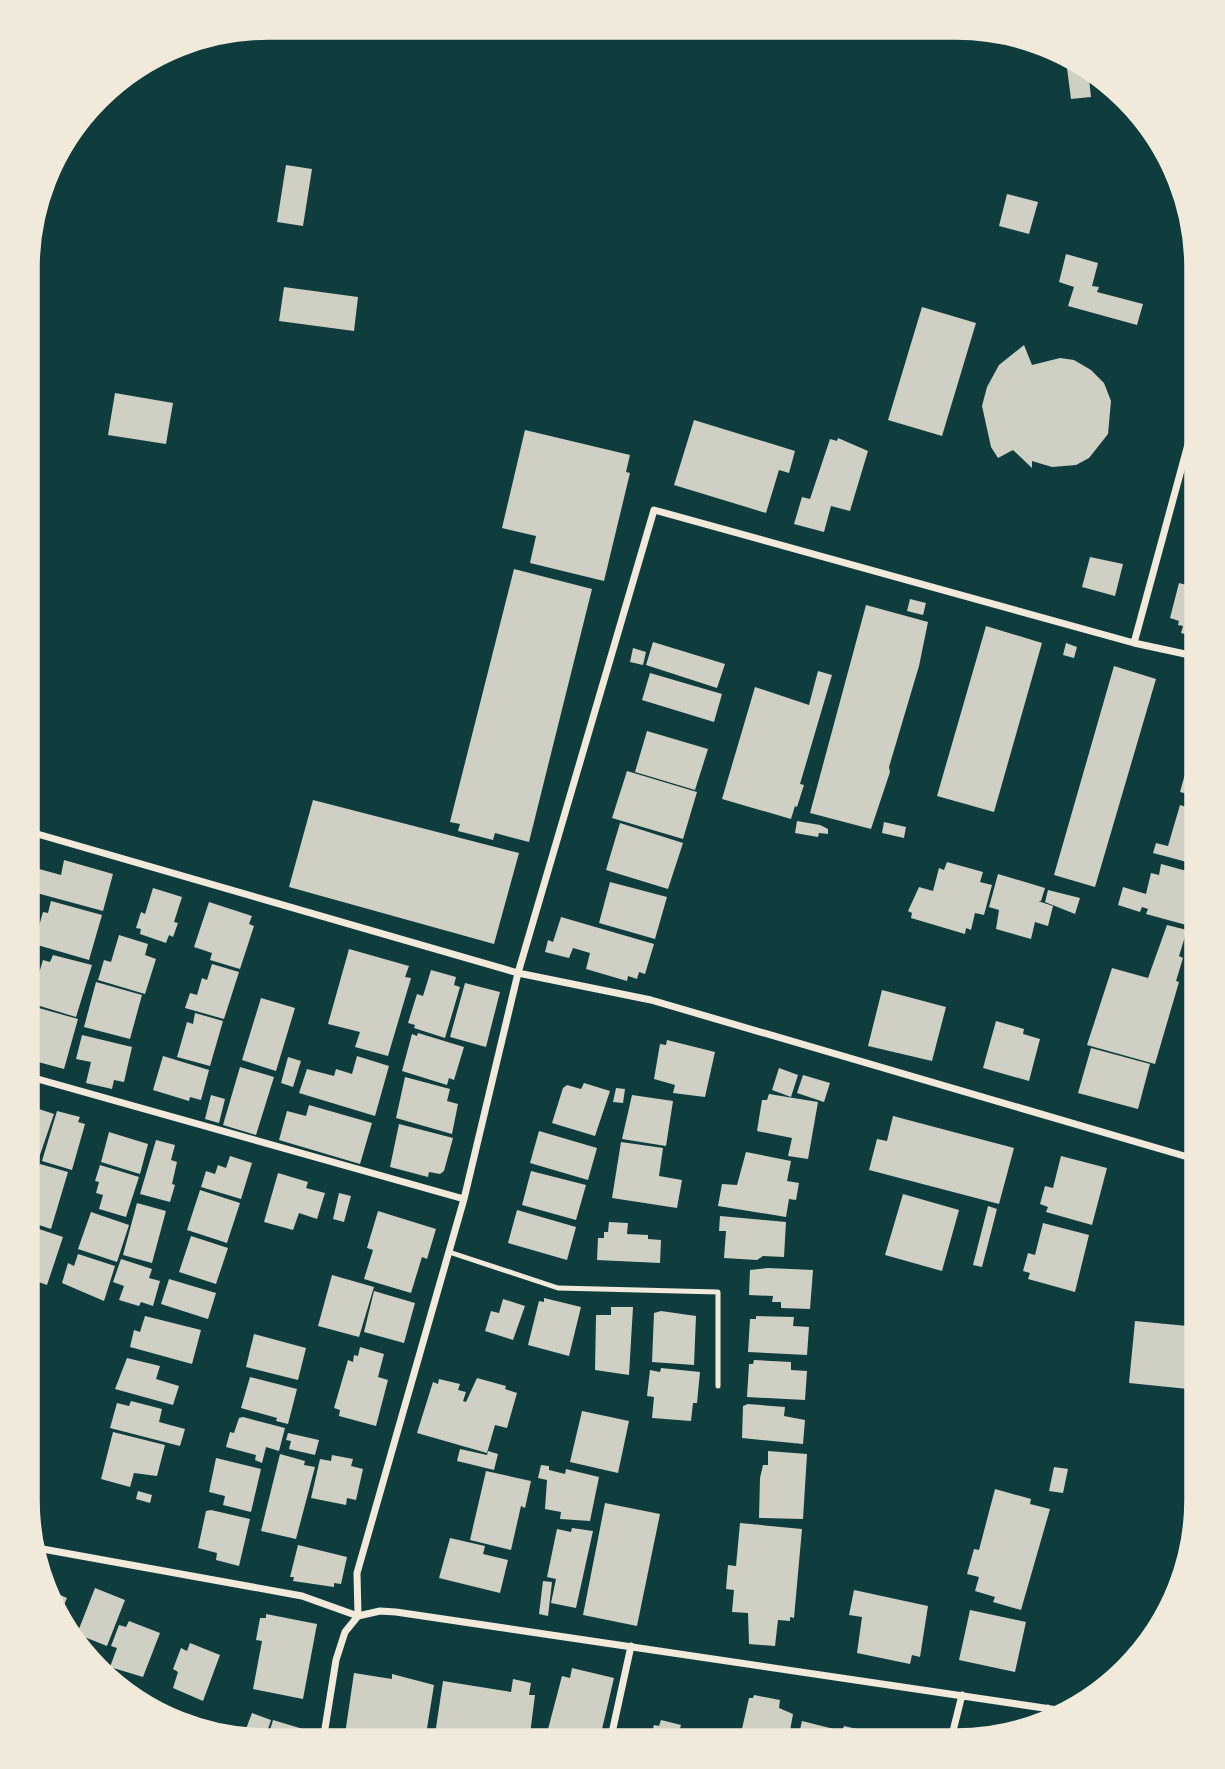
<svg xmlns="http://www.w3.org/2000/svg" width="1225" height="1769" font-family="'Varela Round',sans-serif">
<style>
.building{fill:#cfcfc3}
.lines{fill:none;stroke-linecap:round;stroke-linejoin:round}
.service{stroke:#f1e9da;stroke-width:5}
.minor{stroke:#f1e9da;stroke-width:7}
.rim{fill:none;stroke:#f1e9da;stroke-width:3.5}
</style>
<rect width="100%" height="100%" fill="#0f3d3e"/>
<path class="building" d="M1066,60l22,9 3,28 -20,2z
M286,165l26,4 -9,57 -26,-4z
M1007,194l31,8 -9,32 -30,-8z
M1066,254l32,9 -6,23 7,1 -2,5 46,12 -6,21 -69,-19 6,-19 -15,-5z
M284,287l74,10 -4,34 -75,-10z
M922,307l54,16 -34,113 -54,-16z
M1024,345l8,20 28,-7 14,2 17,10 13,13 7,18 -3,33 -19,24 -13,7 -24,2 -20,-6v7l-19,-18 -15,8 -7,-11 -9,-41 5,-19 12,-22z
M115,393l58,10 -7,41 -58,-9z
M694,420l101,31 -6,22 -10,-3 -13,43 -92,-28z
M525,430l105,25 -4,17 4,1 -26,108 -74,-18 6,-27 -34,-8z
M838,438l30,13 -18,60 -19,-5 -7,26 -30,-8 8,-27 8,2 20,-60 7,2z
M1090,557l33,7 -8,32 -33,-9z
M514,569l78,20 -63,253 -34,-9 -2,7 -35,-9 2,-7 -10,-2z
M1179,583l20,5v50l-18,-5 2,-7 -5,-1 1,-4 -9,-3z
M910,599l16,4 -3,12 -16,-4z
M866,605l62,17 -9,44 -30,101 1,5 -19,57 -61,-16z
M986,626l56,17 -48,169 -57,-16z
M653,642l72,22 -8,24 -71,-23z
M1066,643l11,4 -3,11 -11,-3z
M633,648l13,4 -3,13 -13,-3z
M1114,666l42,13 -61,208 -41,-12z
M818,671l14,4 -32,109 4,1 -7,22 -2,-1 -4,13 -69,-20 33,-112 54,18z
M650,673l72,21 -8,28 -72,-22z
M1193,683l6,2v30l-14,-4z
M1199,716v81l-19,-5 10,-36 -4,-1z
M647,731l61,18 -13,41 -60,-18z
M627,771l70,21 -14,47 -71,-21z
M313,800l206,53 -25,91 -205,-57z
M1180,805l19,6 -1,54 -45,-12 3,-10 12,3z
M797,821l23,4 8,4v5l-9,-1 -1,4 -23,-4z
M884,822l22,5 -2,11 -22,-5z
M620,823l63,20 -15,46 -62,-19z
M64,860l49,14 -10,37 -70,-19 6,-23 22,6z
M947,862l36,10 -3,10 12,3 -8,30 -9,-2 -4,17 -5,-2 -1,6 -54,-16 1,-5 -4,-2 11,-24 14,4 6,-23 5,2z
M1161,864l37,10v23l-8,29 -44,-12 2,-5 -6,-2 -2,5 -22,-7 5,-18 23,7 5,-21 8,2z
M998,874l47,14 -4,13h-3l15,5 -5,20 -13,-4 -4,17 -35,-10 3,-19 -10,-3z
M610,882l57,15 -12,42 -56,-16z
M153,888l29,9 -8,25 4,1 -5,14 -4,-2 -3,8 -26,-9 1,-5 -5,-1 5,-16 4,2z
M1048,890l32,8 -5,16 -30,-12z
M51,901l51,14 -13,45 -55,-16 9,-32 5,1z
M209,902l43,14 -3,8 5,2 -14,43 -30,-9 2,-7 -18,-6z
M561,917l93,27 -9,30 -6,-2 -2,7 -9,-3 -1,5 -41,-12 4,-16 -17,-5 -4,10 -24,-6 3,-12 5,2z
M1167,925l20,5 -8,26 4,2 -7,23 3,1 -24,82 -68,-19 25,-77 36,10z
M119,935l29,9 -3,11 11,4 -11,35 -47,-14 6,-20 7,2z
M349,949l60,17 -4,11 6,1 -23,78 -33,-9 5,-15 -32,-8z
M53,955l39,10 -16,52 -46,-14 13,-43 7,2z
M212,964l27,8 -15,47 -39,-11 5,-15 7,2 5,-17 5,2z
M431,970l25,7 -2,8 6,2 -15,51 -31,-10 1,-3 -7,-2 9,-29 6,2z
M96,982l46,13 -12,44 -46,-12z
M465,983l35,9 -14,55 -36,-10z
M882,990l64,17 -14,54 -64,-15z
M261,998l34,10 -19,63 -34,-11z
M28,1005l50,14 -14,50 -37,-10z
M195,1013l28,8 -13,45 -33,-9 10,-35 6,2z
M996,1021l28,8 -1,5 17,5 -11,42 -46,-13z
M418,1033l46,14 -10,33 -5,-2 -2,7 -45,-14 10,-37 5,2z
M82,1035l50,12 -8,35 -10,-2 -2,9 -26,-6 5,-21 -15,-3z
M667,1040l48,12 -10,45 -32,-4 2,-8 -21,-6 6,-35 6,1z
M1091,1048l59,16 -12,45 -60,-16z
M163,1056l46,14 -8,30 -11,-3 -1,4 -36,-11z
M357,1056l32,10 -14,50 -76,-23 8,-24 27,7 2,-7 16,5z
M288,1057l13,4 -8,26 -12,-4z
M240,1067l34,10 -18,58 -33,-10z
M779,1068l19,7 -7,22 -19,-7z
M803,1075l27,8 -6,19 -27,-9z
M405,1077l45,12 -3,12 11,3 -6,30 -56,-16z
M1198,1081v36l-10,-3z
M584,1083l26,8 -15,45 -43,-13 11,-35 4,-3 14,4z
M616,1088l9,1 -2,14 -10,-1z
M769,1094l49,8 -10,57 -20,-3 4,-18 -35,-7 5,-31h5z
M211,1095l14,4 -6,24 -14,-4z
M632,1095l41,6 -7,45 -44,-7z
M27,1105l27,9 -23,67 -4,-1z
M309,1105l63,18 -12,41 -81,-24 8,-29 19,5z
M57,1111l23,6 -2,5 7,2 -13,46 -30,-9z
M893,1116l121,32 -15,56 -130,-34 8,-31 10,2z
M399,1124l54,14 -9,33 -4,3 -11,-2 -1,5 -38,-10z
M539,1131l58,17 -9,32 -58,-17z
M109,1132l39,12 -8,30 -39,-12z
M156,1140l19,5 -4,15 6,2 -5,22 3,1 -5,17 -30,-8z
M621,1142l42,6 -4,28 23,4 -5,28 -65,-10z
M746,1152l45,9 -4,20 12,2 -3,17 -7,-1 -3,18 -68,-11 4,-22 15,1z
M230,1156l22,7 -11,36 -40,-12 5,-16 9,3 3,-9 8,3z
M1061,1156l46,12 -15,57 -46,-13 2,-5 -8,-3 5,-18 8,2z
M40,1164l28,8 -17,57 -24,-8v-13z
M100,1165l39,12 -13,40 -27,-8 4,-14 -7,-2 3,-11 -4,-1z
M531,1171l55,14 -10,35 -54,-15z
M278,1173l30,9 -2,6 19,5 -8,26 -18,-6 -6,17 -29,-8z
M200,1190l40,13 -13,40 -40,-13z
M339,1193l12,3 -7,26 -11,-3z
M903,1194l56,16 -17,61 -57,-16z
M137,1203l29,8 -14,52 -29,-8z
M988,1206l9,3 -15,58 -9,-2z
M517,1210l59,17 -9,33 -59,-17z
M378,1211l58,18 -9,30 -5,-2 -11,36 -47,-14 9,-29 -6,-2z
M91,1212l38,13 -12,37 -39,-13z
M720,1216l66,6 -2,35 -21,-1 -6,4 -33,-2 2,-27h-7z
M609,1222l19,1 -1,11 21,1v4l13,1 -1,23 -63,-3 1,-22h6v-6h4z
M1043,1223l46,12 -14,57 -47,-13 2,-6 -7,-2 5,-18 7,2z
M27,1225l36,12 -16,48 -20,-7z
M191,1236l37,12 -12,36 -37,-12z
M78,1254l37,12 -11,35 -42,-18 6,-20 6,3z
M121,1259l31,10 -3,9 11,3 -7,25 -12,-4 -2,4 -20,-6 5,-14 -11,-4z
M768,1268l45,2 -3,39 -29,-1v-6h-9l1,-6 -24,-1 1,-25z
M332,1275l42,12 -15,50 -41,-11z
M169,1279l47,14 -8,26 -47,-15z
M374,1291l41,12 -11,40 -40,-11z
M544,1298l37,9 -12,49 -41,-11 11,-44 5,1z
M503,1299l22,7 -12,34 -28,-9 6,-20 8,2z
M611,1307h22l-4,68 -34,-5 1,-55h15z
M661,1311l35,5 -2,49 -42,-3 2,-49z
M145,1316l56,14 -9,34 -62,-17 4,-17 6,2z
M756,1316l38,1 -1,9 16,1 -2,28 -59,-3 2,-33h6z
M1135,1321l63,6v63l-69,-7z
M254,1334l52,14 -8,32 -52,-13z
M360,1347l24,7 -6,23 10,3 -12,46 -37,-10 1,-6 -6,-2 14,-48 5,2 1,-7 4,1z
M127,1358l33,8 -4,13 23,7 -6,19 -58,-16z
M754,1360l37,2v8l16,1 -2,29 -58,-3 2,-33h4z
M661,1368l39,4 -3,31h-4l-2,18 -39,-3 2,-21 -7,-1 3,-26 10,2z
M250,1377l47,12 -9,35 -12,-3 1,-3 -36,-10z
M477,1378l29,8 -1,3 12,4 -10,35 -12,-3 -8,28 -70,-20 16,-51 5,2 1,-5 21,5 -2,6 8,2 -3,9 3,1z
M131,1401l31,8 -3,13 26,7 -5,17 -70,-18 7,-25 12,3z
M748,1404l37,3 -1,9 21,4 -2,24 -61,-6 1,-32z
M582,1411l47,10 -11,52 -48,-11z
M243,1417l42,11 -6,23 -13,-4 -4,16 -7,-3 1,-5 -30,-8 4,-15 4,1 5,-15z
M113,1432l52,13 -8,31 -23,-3 -4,14 -29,-8z
M288,1433l31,7 -4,15 -26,-6 2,-8 -5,-1z
M460,1449l27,6 1,-4 10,3 -4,16 -37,-9z
M768,1451l39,3 -4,65 -44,-1 1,-40 3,-13h5z
M280,1454l25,7 -1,4 11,2 -19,72 -35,-8z
M332,1455l21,4 -2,7 12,3 -7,31 -9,-2 -1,7 -35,-7 9,-39 11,2z
M216,1458l45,11 -10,43 -28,-7 2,-9 -16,-4z
M541,1465l8,1v4l16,4 1,-5 33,8 -9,44 -30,-2 1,-7 -16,-3 2,-29 -9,-2z
M1054,1467l14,2 -5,24 -14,-2z
M486,1471l45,10 -6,27 -4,-2 -10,44 -41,-10z
M995,1489l36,10 -1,5 20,5 -29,101 -28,-8 2,-5 -20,-6 4,-14 -12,-3 7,-25 5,1z
M138,1491l14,4 -2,8 -14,-4z
M605,1503l55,11 -23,112 -54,-11z
M211,1510l39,9 -11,47 -23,-6 1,-7 -19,-5 8,-37z
M740,1523l62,6 -8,89 -4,-1v4l-12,-1 -3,26 -26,-2 -1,-31 -16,-1 2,-22 -8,-1 2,-24 8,1z
M572,1528l21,3 -17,77 -25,-5 5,-24 -9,-2 10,-48 14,3z
M450,1538l35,8 -2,8 25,6 -8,33 -61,-15z
M298,1545l49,12 -6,27 -7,-1v4l-41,-6 1,-4h-4z
M543,1581l9,1 -4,34 -9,-2z
M95,1588l30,12 -18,46 -30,-12z
M47,1589l20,9 -8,19 -8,-9z
M854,1590l74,16 -8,51 -8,-2 -2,9 -53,-11 5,-36 -13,-2z
M970,1610l56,12 -11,50 -56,-12z
M266,1614l51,10 -14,75 -50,-10 9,-48 -6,-1 4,-22h6z
M129,1621l31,12 -17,44 -33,-10 7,-19 -6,-2 8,-21 7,2z
M190,1643l30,12 -17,46 -30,-13 5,-16 -5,-3 8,-21 6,3z
M572,1668l42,10 -15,64h-40l2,-5 -14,-4 15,-57 8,2z
M354,1673l38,6v-5l42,11 -9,56h-81z
M513,1679l18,4 -2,12h6l-6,47 -95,-1 9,-60 68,11z
M754,1695l26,5 -1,8 14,6 -5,28h-49l10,-44h4z
M165,1707l32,10 -2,6 -31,-12z
M252,1713l19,7 -5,15 -20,-6z
M273,1720l30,9 -3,12 -33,-1z
M661,1720l20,5 -2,7 10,2 -2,8h-38l5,-17 5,1z
M802,1721l40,10 2,-5 26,6 -1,6 14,5 -86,-1z"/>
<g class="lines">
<path class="service" d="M449,1252l109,36 160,4v94"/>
<path class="minor" d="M1134,643l65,-239
M27,831l491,142 133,27 547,160
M27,1076l437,123
M37,1548l265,48 56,20 22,-5 16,1 675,100
M1044,1722l4,-14
M323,1741l13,-81 9,-28 13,-16 -1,-43 107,-374 54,-226 136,-463 480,133 65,14
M610,1742l21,-96
M950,1743l12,-48"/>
</g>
<path d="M0 0H1225V1769H0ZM268 38H956A230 230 0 0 1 1186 268V1500A230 230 0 0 1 956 1730H268A230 230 0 0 1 38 1500V268A230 230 0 0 1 268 38Z" fill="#f1e9da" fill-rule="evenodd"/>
<path class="rim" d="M268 38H956A230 230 0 0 1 1186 268V1500A230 230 0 0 1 956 1730H268A230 230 0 0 1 38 1500V268A230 230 0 0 1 268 38Z"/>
</svg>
